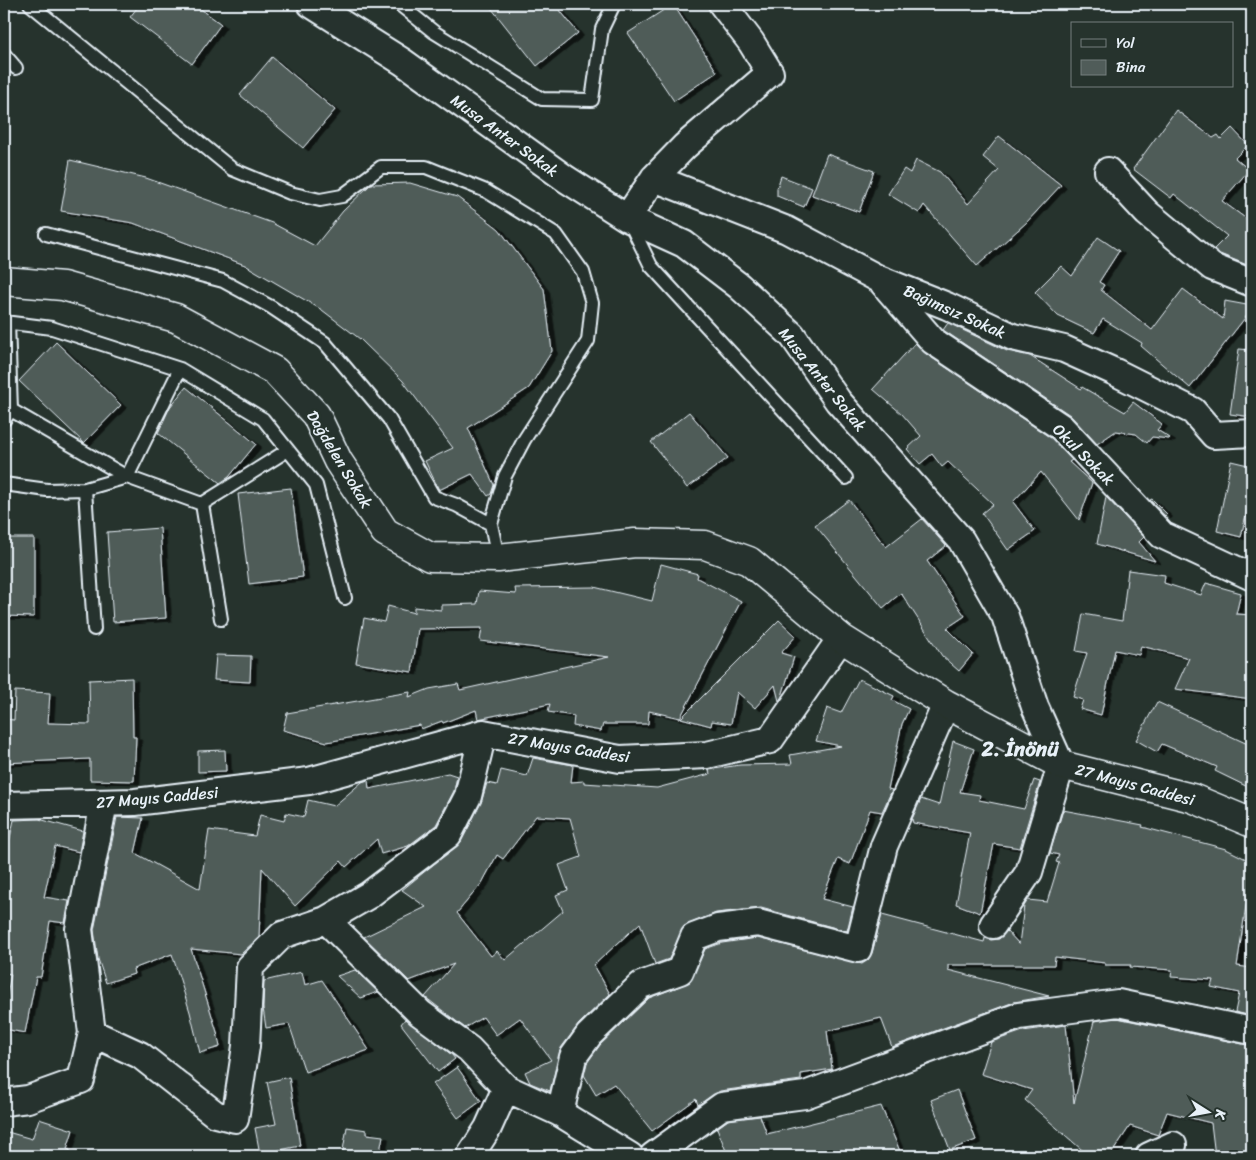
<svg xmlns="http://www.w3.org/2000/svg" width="1256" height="1160" font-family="Sriracha,sans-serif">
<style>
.building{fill:#505c59;stroke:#e8f1f8;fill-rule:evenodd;filter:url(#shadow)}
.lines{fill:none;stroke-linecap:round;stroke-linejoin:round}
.lane-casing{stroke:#e8f1f8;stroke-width:16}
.street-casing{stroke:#e8f1f8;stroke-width:30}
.secondary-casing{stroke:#e8f1f8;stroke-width:31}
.lane{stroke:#26332d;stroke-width:12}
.street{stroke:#26332d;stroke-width:26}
.secondary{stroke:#26332d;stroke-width:28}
.labels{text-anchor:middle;stroke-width:5;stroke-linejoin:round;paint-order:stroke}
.street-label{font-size:16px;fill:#e8f1f8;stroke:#26332d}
.district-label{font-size:21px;font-weight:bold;fill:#e8f1f8;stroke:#26332d}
</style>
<defs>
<filter id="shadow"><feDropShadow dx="5.5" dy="3" stdDeviation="0" flood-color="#0009"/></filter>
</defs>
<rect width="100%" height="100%" fill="#26332d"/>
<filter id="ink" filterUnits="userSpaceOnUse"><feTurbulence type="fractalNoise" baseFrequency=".02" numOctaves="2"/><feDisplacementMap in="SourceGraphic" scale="10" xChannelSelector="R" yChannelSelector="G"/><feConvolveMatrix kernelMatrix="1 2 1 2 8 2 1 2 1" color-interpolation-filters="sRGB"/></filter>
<g filter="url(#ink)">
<path class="building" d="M140,4h54l27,20 -29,40 -62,-47z
M488,4h67l23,29 -41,33z
M673,4l44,68 -43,29 -46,-68z
M272,57l63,53 -32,38 -63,-53z
M1176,110l37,28 5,-3 3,4 11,-11 16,17 -13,13 14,12 -27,31 30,22v44l-32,-13 -6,-5 13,-13 -53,-42 -3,4 -38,-29z
M999,136l62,49 -35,38 -49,43 -53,-61 -5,8 -31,-19 16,-25 6,4 6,-13 24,12 28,32 31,-34 -16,-13z
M827,154l47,17 -15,41 -47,-17z
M70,160l76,18 126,45 43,23 28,-35 28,-27 39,-1 47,14 42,32 45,60 8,62 -23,37 -61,40 26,57 -3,9 -3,2 -16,-22 -33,16 -14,-29 28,-13 -50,-67 -43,-42 -38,-29 -77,-45 -112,-42 -72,-12z
M781,176l31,12 -8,19 -27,-11v-8z
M1098,237l21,14 -20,31 5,3 -3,5 51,40 31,-41 40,30 2,-18 27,5v3l-62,79 -49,-42 1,-3 -39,-24 -9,14 -36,-17 -23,-24 26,-26 11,10z
M948,323l59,28 23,5 51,33 1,-2 43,25 8,-10 29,22 -5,6 13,8 -1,1 -17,-2 -5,6 -11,-9 -20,-3 -19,13 -27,-29 -127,-85z
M56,342l65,63 -37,38 -65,-62z
M915,343l10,10 126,85 21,22 -3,2 23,21 -13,37 -38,-48 -28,30 22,29 -27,19 -26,-37 11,-9 -45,-42 -6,5 -10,-13 -12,10 -13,-15 14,-13 -19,-22 -29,-25z
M1239,349l13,1v67l-22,-3z
M186,387l70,57 -27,33 -9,6 -62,-50 12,-26z
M689,412l39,46 -41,30 -36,-46z
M1231,461l21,5v22l-11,49 -24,-6z
M291,488l12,89 -54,7 -11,-90z
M1106,497l38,40 -5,5 16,19 -58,-17z
M1152,499l15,15 -2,2 -15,-16z
M849,500l37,47 36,-28 24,27 -19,15 38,55 -18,12 26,26 -14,17 -17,-15 -41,-63 -18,15 -68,-83z
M160,528l6,90 -53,4 -6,-90z
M4,538h30v79l-30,-1z
M661,564l37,10 -1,4 44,23 -61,117 -31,-7 -1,13h-45l-2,7 -28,-5 1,-10 -26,-4 2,-8 -72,15 -2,-9 -33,13 -1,-2 -21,8 -1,-4 -93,17 -44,-12 4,-17 123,-21 -1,5 20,-8 29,-5 2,6 149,-33 -129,-16 2,-13 -64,1 -6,43 -56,-9 8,-45 20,4 4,-16 26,7v-6l27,3v-5l36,-1 2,-13 37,3 -1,-6 79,-1 58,14z
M1128,570l37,5 -1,8 37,12 5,-12 35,10 -5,21 16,1v84l-77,-10 14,-31 -48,-12 -2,9 -24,-5 -14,65 -21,-6 3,-9 -10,-3 14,-44 -11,-2 7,-37 39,7z
M779,620l17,16 -15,17 13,4 -12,39 -3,5 -4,-16 -20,23 -18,-16 -6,32 -19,-3 -1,5 -30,-8z
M216,655l35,1 -1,26 -36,-2z
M132,678l1,59h3l-2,44 -44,-1v-21l-86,4v-44l10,1 1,-29 35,2 -2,30 42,1 -1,-44z
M859,679l35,17 -2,4 17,9 -7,15 -14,65 4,1 -10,22 -12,-2 -20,54 -12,-5 -16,40 31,8 -6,24 -86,-23 -45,5 -32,13 -15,33 -14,5 -15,-41 -46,42 16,29 -31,30 -18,24 -11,43 -20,-8 -5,-11 26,-12 -31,-42 -24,17 -13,-18 -18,11 -40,-31 29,-33 -45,17 -45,-44 62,-30 -24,-17 59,-48 20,-39 6,-20 10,2 4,-15 26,6 6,-18 40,7 -2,17 13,-1v2l73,5 53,-14 -1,-4 11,-2 20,-3 52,-1 -2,-9 51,-9 -25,-5 11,-33 14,5zM536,816l34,2 11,39 -22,8 9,25 -12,5 7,16 -58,49 -8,-9 -6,5 -34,-43 25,-30 15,-28 6,4z
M1157,702l95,44v43l-37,-18 2,-4 -55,-23 -5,8 -21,-12z
M953,741l21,8 -14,43 20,3 -1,5 45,9 10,-29 6,2 -20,66 -26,-4 -14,69 -24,-9 14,-71 -57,-10 -1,-4 9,-20 18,6z
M225,750l1,21 -28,1v-21z
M448,773l9,3 -3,15 -18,34 -28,21 -27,8 -4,-15 -31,28 -5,-6 -46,45 -33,-38 -3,69 -18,17 -50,-5 26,83 3,15 -20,6 -10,-41 -18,-58 -39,15 1,5 -28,9 -8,-24 -4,-29 23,-113 26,1 -8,35 65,36 9,-59 46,6 5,-21 24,6 2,-8 18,4 4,-17 26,6 28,-24 6,-2 1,9z
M1063,810l80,15 -1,2 84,22 26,13v40l-5,-3 -10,67 15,2v48l-17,-4 4,-19 -28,-6 2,-7 -42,-3 1,-7 -42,-3 1,-2h-26v-2l-50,-6 -1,8h-106v5l101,26 -35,6 -122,45 -11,-29 -54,13 5,38 -31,5v6l-81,11 -22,14 -2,-6 -44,32 -38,-47 -18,11 -12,-20 3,-12 13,-18 49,-47 41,-16 15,-33 17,-6 35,-5 105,26 6,-4 4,-7 10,-38 102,27 1,-4 6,2 8,-1 8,-8 12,13 5,-38 4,-6 19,2 12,-39 -3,-1 3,-7 -9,-2z
M39,819l44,12 -4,21 -24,-6 -11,51 25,4 -4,22 -15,-2 -9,56h-5l-11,56 -21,-4v-19l7,-36 -7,-1v-109l10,-44z
M355,970l23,22 -17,6 -24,-22z
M302,972l3,13 17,-5 47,70 -64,22 -16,-48 -23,4 -3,-20 1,-27z
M1117,1018l135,28v28l-5,35 5,43 -37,4 -4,-33 -44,-11 -9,23 -28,-9 -20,30h-21l-64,-56 7,-10 -51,-16 10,-32 32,-11 43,-6 8,78 20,-82z
M405,1019l47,36 3,4 -17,13 -37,-48z
M457,1067l24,34 -23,17 -25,-34z
M289,1077l11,69 -40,8 -5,-26 21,-4 -9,-42z
M957,1090l19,50 -26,10 -19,-50z
M881,1106l21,50h-174l-11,-28 11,-8 32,-4 7,18z
M39,1119l34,11 -6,19 3,1 -1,6h-65v-25l28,8z
M347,1127l20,3v4l16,2 -4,20h-37z"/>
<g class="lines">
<defs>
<path id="lane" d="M30,4l202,165 58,24 30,7 22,-4 39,-29h45l60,24 70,43 27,38 9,31 -4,38 -64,99 -19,36 -14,48 7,34
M399,4l35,28 108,67 50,1 10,-71 12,-25
M4,54l12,14
M629,221l22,45 195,212
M46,234l177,47 48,26 54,36 64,76 45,78 22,8 35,19
M4,322l48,6 128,41 83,50 53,66 29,113
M8,322l3,88
M4,420l7,-10 116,67 75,27 19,115
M4,484l43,6 38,-1 42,-12 53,-108
M85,489l9,140
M202,504l86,-54"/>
<path id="street" d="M311,4l92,58 163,117 61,39 57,26 55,42 53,49 46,66 123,139 44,76 30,91 26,58 -32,107 -36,53
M1108,171l39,42 65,54 40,16
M654,178l133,52 92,49 68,27 66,31 51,12 51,23 78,39 21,24 38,-2
M627,218l27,-40 31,-32 85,-73 -19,-31 -29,-38
M883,283l50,58 128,86 101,108 90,42
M104,803l-25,126 13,104 48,22 75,59 20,5 11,-73 4,-79 32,-32 44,-15 43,-25 79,-60 20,-39 15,-63
M4,805l131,-3 174,-21 174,-48 137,26 87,-4 63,-15 71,-102
M326,920l94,93 49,36 37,39 54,25 70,43
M4,1102l24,-3 53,-19 11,-47
M560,1113l13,-56 16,-22 52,-50 39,-14 14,-34 24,-9 40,-5 100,26 26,-103 62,-142
M470,1156l18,-28 18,-40
M653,1156l69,-50 83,-11 214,-79 99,-13 134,28
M1149,1156l24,-11"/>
<path id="secondary" d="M4,281l59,5 113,32 99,53 41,44 22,46 47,71 45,25 68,1 137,-15 70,2 44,16 92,77 105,66 115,61 131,33 60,25"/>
</defs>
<use href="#lane" class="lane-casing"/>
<use href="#street" class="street-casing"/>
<use href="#secondary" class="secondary-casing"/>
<use href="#lane" class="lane"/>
<use href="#street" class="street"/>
<use href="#secondary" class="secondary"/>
</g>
</g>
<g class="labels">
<g class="street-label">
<text transform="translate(505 135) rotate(36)" y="6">Musa Anter Sokak</text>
<text transform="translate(955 311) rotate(24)" y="6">Bağımsız Sokak</text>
<text transform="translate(823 379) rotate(51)" y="6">Musa Anter Sokak</text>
<text transform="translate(1084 454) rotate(45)" y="6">Okul Sokak</text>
<text transform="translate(340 459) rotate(59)" y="6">Dağdelen Sokak</text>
<text transform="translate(569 747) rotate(9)" y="6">27 Mayıs Caddesi</text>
<text transform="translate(1135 784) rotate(15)" y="6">27 Mayıs Caddesi</text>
<text transform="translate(157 797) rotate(-5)" y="6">27 Mayıs Caddesi</text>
</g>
<g class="district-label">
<text x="1020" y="756">2. İnönü</text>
</g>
</g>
<rect width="1256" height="1160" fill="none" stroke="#26332d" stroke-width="20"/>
<rect x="10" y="10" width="1236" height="1140" fill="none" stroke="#e8f1f8" stroke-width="2" filter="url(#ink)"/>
<rect x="1071" y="22" width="162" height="65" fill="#26332d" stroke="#747f7e"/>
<rect x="1081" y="39" width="25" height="8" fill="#26332d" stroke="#747f7e"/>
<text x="1116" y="48" font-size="15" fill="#e8f1f8">Yol</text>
<rect x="1081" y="60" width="25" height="15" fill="#505c59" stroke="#747f7e"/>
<text x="1116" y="72" font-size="15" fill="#e8f1f8">Bina</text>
<g transform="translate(1208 1112) rotate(101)" stroke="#26332d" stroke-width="4" paint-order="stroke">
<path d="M0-4L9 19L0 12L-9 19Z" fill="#e8f1f8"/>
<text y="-8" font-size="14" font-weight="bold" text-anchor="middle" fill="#e8f1f8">K</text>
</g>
</svg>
